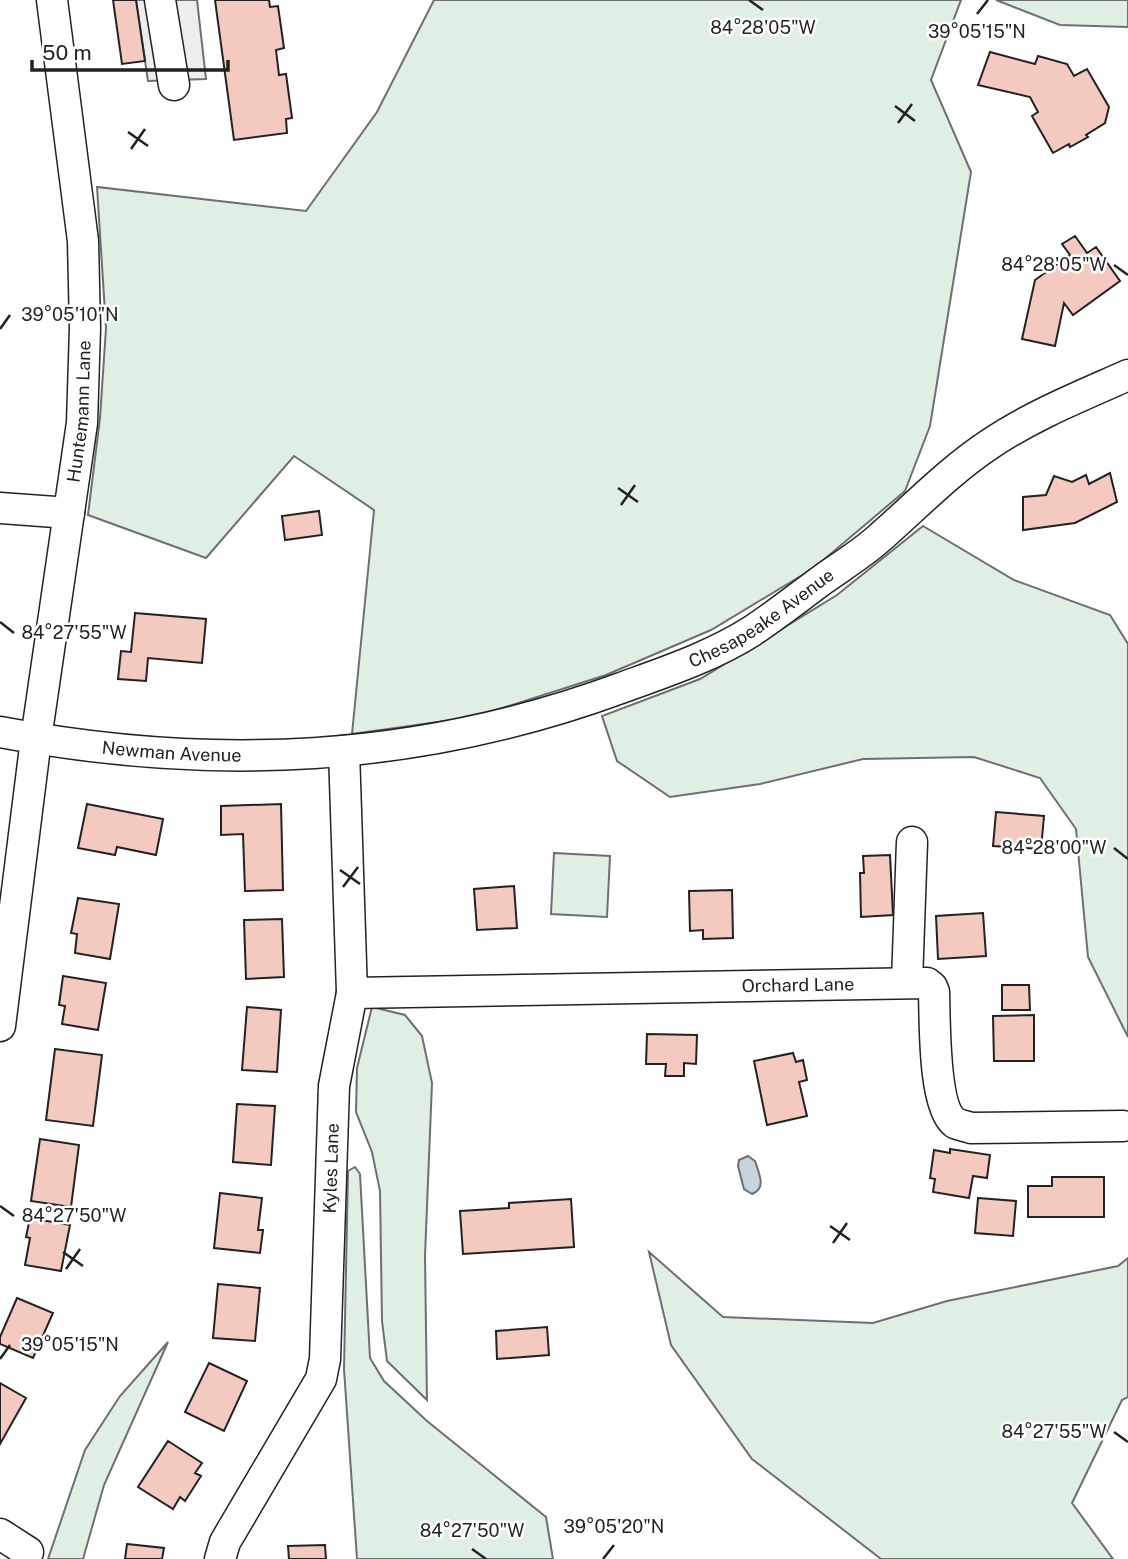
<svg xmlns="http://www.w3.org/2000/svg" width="1128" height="1559" font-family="'Public Sans',sans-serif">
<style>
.green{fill:#e0efe3;stroke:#6f6f6f;stroke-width:2}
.parking{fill:#ededed;stroke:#6f6f6f;stroke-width:2}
.water{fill:#c7d3dd;stroke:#6f6f6f;stroke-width:2}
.building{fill:#f3c9c0;stroke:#222;stroke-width:2}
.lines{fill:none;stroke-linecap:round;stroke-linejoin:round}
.minor-casing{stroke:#222;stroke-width:33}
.minor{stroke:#fff;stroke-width:30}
.ticks{fill:none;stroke:#222;stroke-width:2.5}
.labels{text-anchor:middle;stroke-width:5;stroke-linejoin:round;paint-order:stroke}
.street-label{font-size:18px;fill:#222;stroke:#fff}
.ticks-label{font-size:18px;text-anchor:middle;fill:#222;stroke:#fff;stroke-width:5;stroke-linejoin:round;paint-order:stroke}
</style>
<rect width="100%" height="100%" fill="#fff"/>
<path class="green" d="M434,0h527l-30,80 40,92 -41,254 -25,65 -91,77 -103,62 -105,45 -132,42 -122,17 22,-224 -80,-54 -88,102 -118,-43 12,-97 6,-90 -9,-141 209,24 71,-99z
M996,0h132v27l-68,-2z
M923,526l91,54 96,35 18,29v393l-40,-80 -12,-128 -36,-51 -66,-21 -111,2 -103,25 -90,13 -53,-36 -15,-45 98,-37 137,-84z
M554,853l56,3 -3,61 -56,-3z
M372,1007l33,8 17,21 10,47 -7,173 2,144 -40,-39 -5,-40 -2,-130 -8,-39 -16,-40 1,-44z
M355,1167l5,7 10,184 14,23 43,40 119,96 7,42h-196l-13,-190 4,-198z
M649,1252l74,65 150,6 74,-22 171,-35 10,-8v139l-6,3 -50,103 41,56h-232l-129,-100 -81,-114z
M168,1342l-64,143 -21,74h-35l37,-109 35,-54z"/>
<path class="parking" d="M136,0h61l9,79 -58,2z"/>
<path class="water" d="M748,1156l7,5c4,13 12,27 -3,33l-8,-5 -6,-23 1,-6z"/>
<path class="building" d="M113,0h23l9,61 -23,3z
M215,0h54l1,7 8,-1 6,42 -8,2 3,25 7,-1 6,44 -6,1 1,14 -53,7z
M990,52l45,12 3,-8 29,8 7,12 13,-7 22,38 -4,16 -19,12 2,2 -18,10 -1,-3 -16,9 -21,-37 6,-4 -8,-15 -52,-12z
M1075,236l12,17 9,-6 24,34 -47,34 -9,-12 -9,43 -33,-7 13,-59 35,-25 -8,-11z
M1110,473l7,29 -42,21 -52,7v-33l23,-2 8,-19 18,6 14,-7 3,9z
M319,511l3,24 -37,5 -3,-24z
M135,613l71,6 -4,44 -54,-5 -2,23 -28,-2 3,-28 10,1z
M87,804l76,15 -7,36 -39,-8 -2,8 -37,-7z
M281,804l2,86 -38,1 -2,-57 -22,1v-29z
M996,812l48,4 -3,33 -48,-3z
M890,855l3,60 -32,2 -1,-44h4l-1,-17z
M514,886l3,42 -40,2 -3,-41z
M732,890l1,48 -30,1v-9l-13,1 -1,-40z
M78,898l41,6 -9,55 -35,-6 2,-19 -6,-1z
M983,913l3,43 -48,3 -2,-43z
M282,919l2,58 -38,2 -2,-59z
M63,976l43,7 -8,47 -36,-6 3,-18 -6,-1z
M1002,985h27l1,25h-28z
M247,1007l34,3 -4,62 -35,-2z
M1034,1015v46h-40l-1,-45z
M647,1034l50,1 -1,29 -12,-1v13h-19l1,-12h-20z
M55,1049l47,6 -9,71 -47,-6z
M793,1053l3,9 7,-2 4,20 -8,2 8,34 -40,9 -13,-64z
M237,1104l38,2 -4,59 -38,-3z
M40,1139l39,6 -8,62 -40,-6z
M950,1149l40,6 -3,23 -14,-2 -4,22 -36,-6 2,-13 -5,-1 4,-28 16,3z
M1052,1177h52v40h-76v-31h24z
M220,1193l42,5 -4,32h5l-3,23 -46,-5z
M978,1198l38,3 -3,35 -38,-3z
M571,1199l3,48 -111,7 -3,-43 49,-3v-5z
M30,1218l40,7 -9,46 -36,-6 5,-27 -4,-1z
M218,1284l42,4 -5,53 -42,-3z
M17,1298l36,15 -20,45 -33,-14v-7z
M547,1327l2,28 -52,4 -1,-28z
M209,1363l38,18 -23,50 -39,-19z
M0,1383l26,15 -26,46z
M168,1441l34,22 -7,10 6,3 -16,25 -5,-4 -7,12 -35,-22z
M127,1544l37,4 -2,11h-37z
M325,1545l1,14h-37l-1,-13z"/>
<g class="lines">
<defs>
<g id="minor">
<path d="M160,0l14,85"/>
<path d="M0,508l69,5"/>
<path id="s1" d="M0,732c213,40 417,31 621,-44 44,-16 92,-32 131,-57 24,-16 47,-34 70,-51 18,-13 38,-25 55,-40 37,-32 72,-69 113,-96 43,-29 91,-48 138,-69"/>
<path d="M907,982l5,-140"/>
<path id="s2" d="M352,993l575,-10 5,4 2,5c1,27 -1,115 21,131 4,2 11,3 16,5l152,-2"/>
<path id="s3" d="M0,1026l36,-287 46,-316 3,-95 -2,-87 -31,-241"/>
<path d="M0,1534l28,18"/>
<path id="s4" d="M220,1559l5,-17 96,-163 4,-20 9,-273 18,-93 -8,-242"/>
</g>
</defs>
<use href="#minor" class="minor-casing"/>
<use href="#minor" class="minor"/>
</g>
<path class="ticks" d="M749,0l14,10M977,14l11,-14M895,106l20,15M898,123l14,-19M128,132l20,14M131,149l14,-20M1114,265l14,10M0,329l10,-14M618,488l20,14M621,505l14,-20M0,622l14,11M1114,848l14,11M340,870l20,14M343,887l15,-20M0,1206l14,10M830,1226l20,14M833,1243l14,-20M63,1252l20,14M66,1269l14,-20M0,1359l10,-14M1114,1432l14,10M472,1549l14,10M603,1559l11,-14"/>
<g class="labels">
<g class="street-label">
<text dy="6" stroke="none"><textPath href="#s3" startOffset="620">Huntemann Lane</textPath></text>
<text dy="6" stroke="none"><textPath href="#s1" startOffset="788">Chesapeake Avenue</textPath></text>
<text dy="6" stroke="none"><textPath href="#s1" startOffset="173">Newman Avenue</textPath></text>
<text dy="6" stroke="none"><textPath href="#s2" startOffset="446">Orchard Lane</textPath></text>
<text dy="6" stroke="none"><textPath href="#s4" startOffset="418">Kyles Lane</textPath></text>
</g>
</g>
<g class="ticks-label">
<text x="763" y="34">84°28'05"W</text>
<text x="977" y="38">39°05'15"N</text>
<text x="1054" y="271">84°28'05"W</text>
<text x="70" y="321">39°05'10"N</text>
<text x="74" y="639">84°27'55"W</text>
<text x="1054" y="854">84°28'00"W</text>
<text x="74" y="1222">84°27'50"W</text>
<text x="70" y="1351">39°05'15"N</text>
<text x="1054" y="1438">84°27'55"W</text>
<text x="614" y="1533">39°05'20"N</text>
<text x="472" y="1537">84°27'50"W</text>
</g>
<path d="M32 60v10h196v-10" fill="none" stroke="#222222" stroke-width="3.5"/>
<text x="42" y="60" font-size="21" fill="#222222" stroke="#ffffff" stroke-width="5" paint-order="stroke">50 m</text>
</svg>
